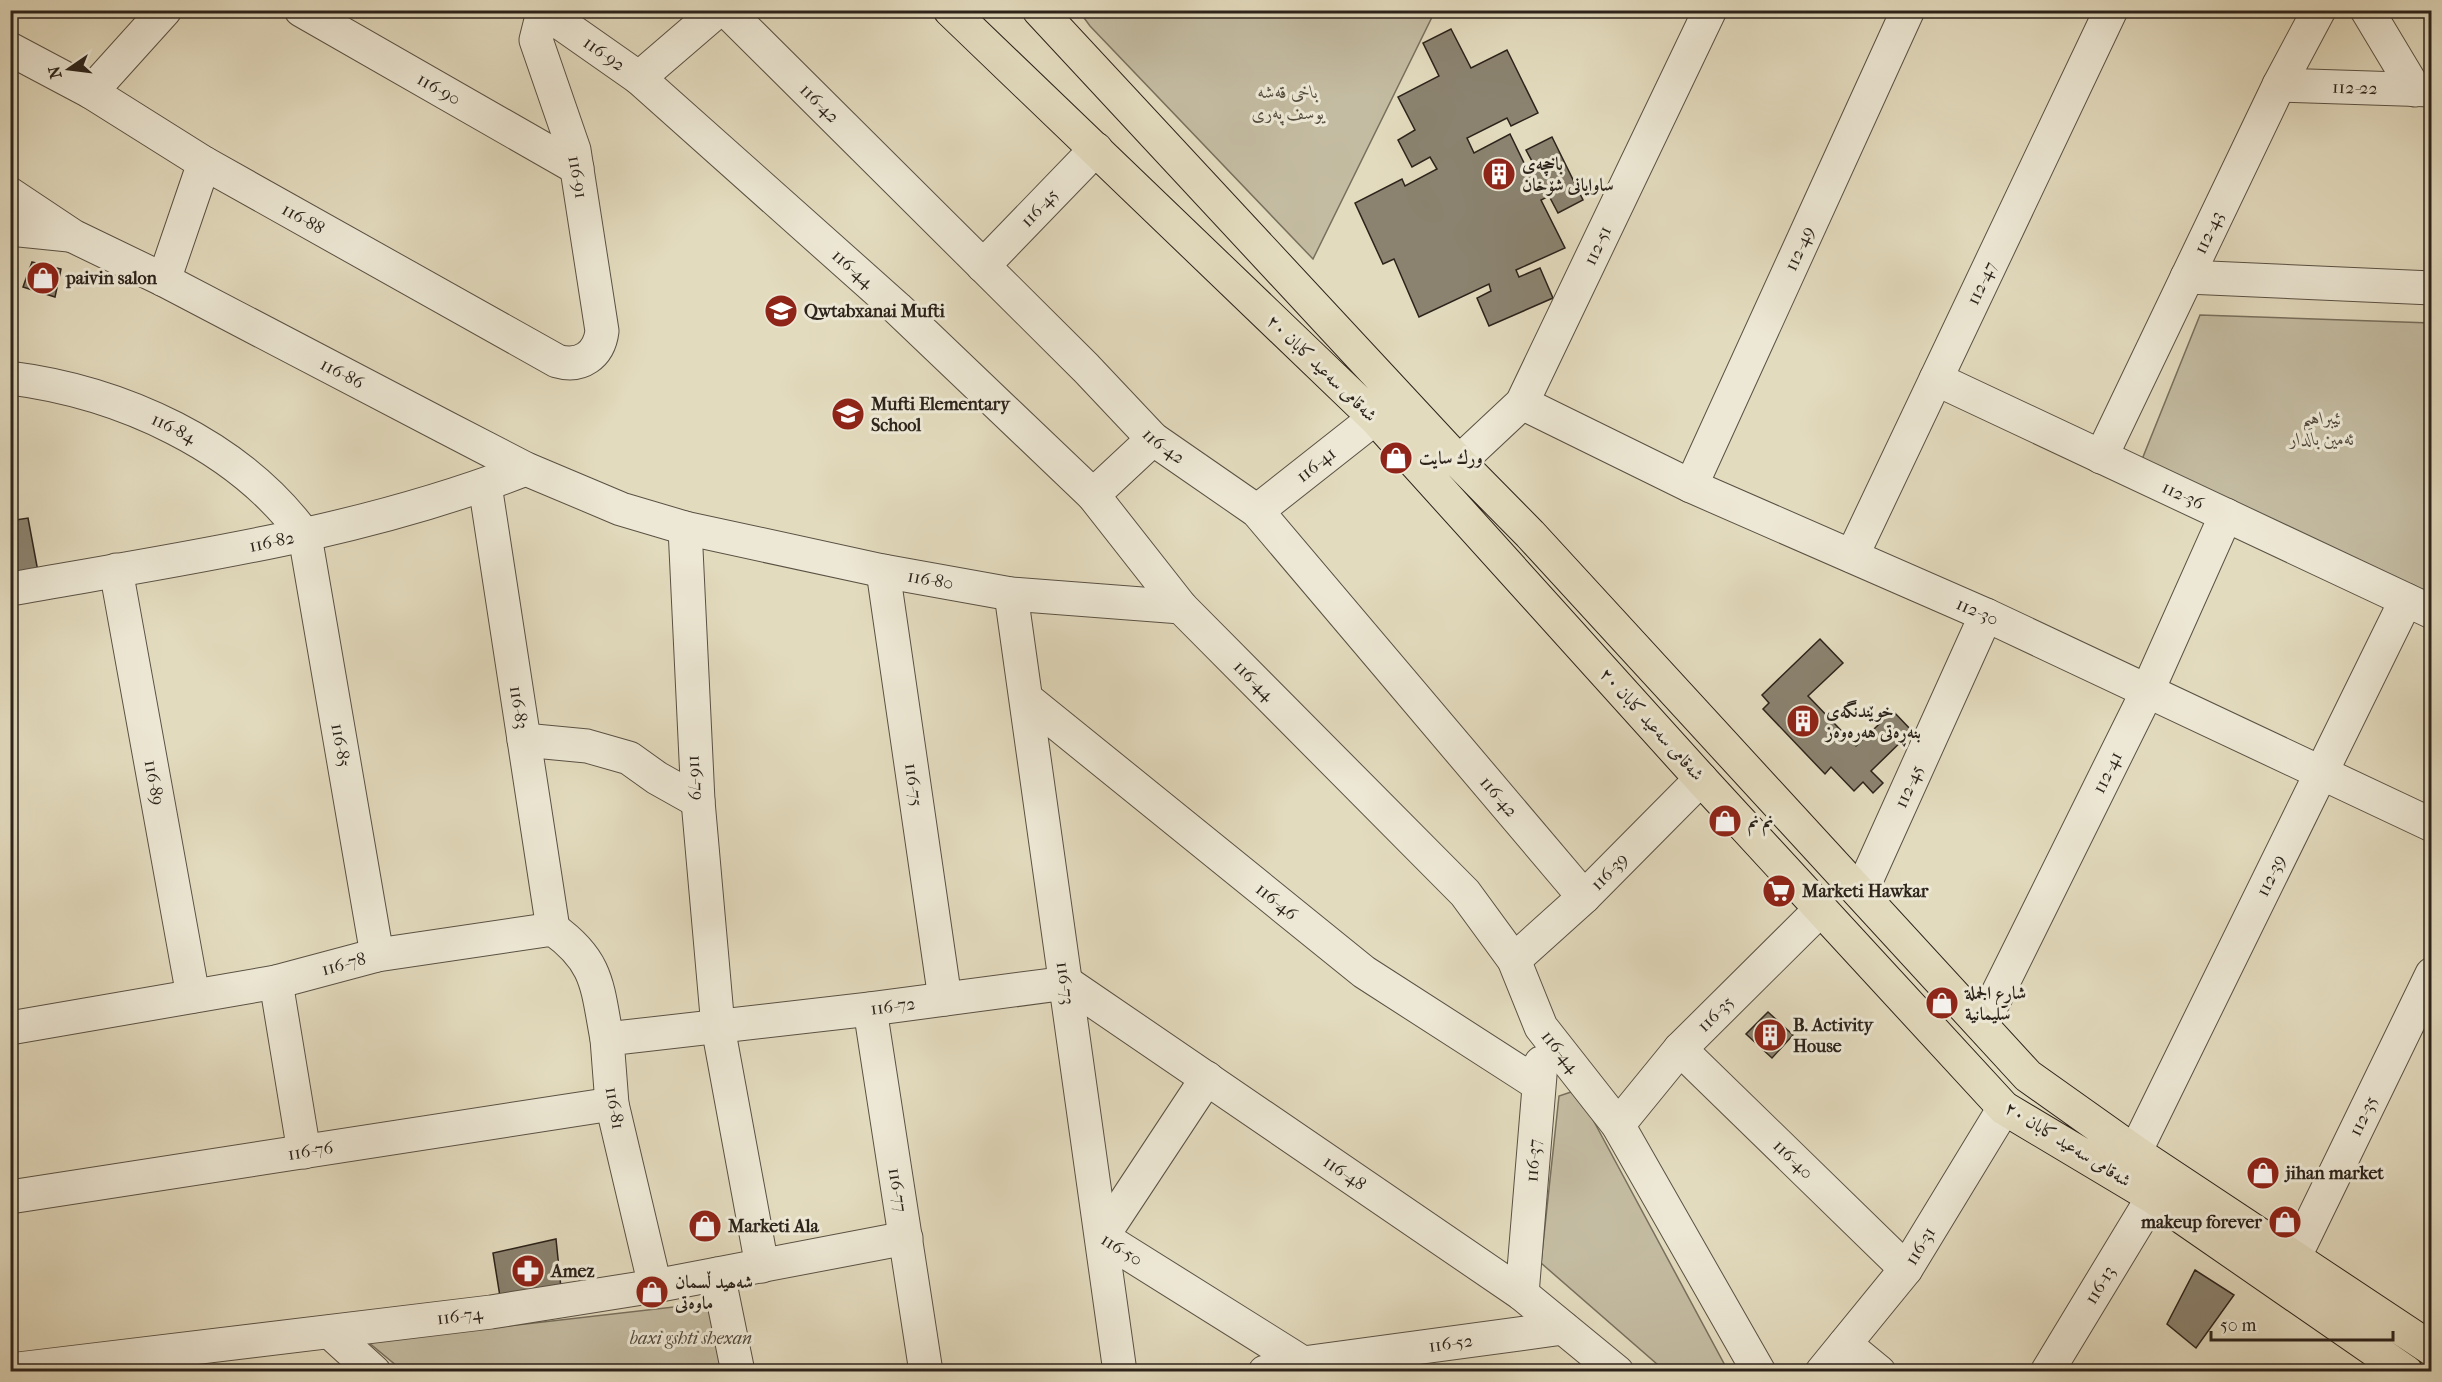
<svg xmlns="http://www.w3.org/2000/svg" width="2442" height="1382" font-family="'IM FELL French Canon',Amiri,serif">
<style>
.green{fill:#c4bca2;stroke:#78705e;stroke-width:1.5}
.building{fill:#8b8370;stroke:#2c231b;stroke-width:1.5}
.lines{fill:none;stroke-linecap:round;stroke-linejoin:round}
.minor-casing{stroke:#5a5144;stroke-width:35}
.major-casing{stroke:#2c231b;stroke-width:35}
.minor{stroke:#ede8d5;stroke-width:33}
.major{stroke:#e3dbbe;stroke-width:33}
.labels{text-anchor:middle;stroke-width:6;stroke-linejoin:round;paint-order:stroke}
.street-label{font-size:18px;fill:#2c231b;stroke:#ede8d5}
.park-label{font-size:18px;font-style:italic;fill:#52493d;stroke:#ede8d5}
.poi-label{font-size:18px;font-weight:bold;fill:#2c231b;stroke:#ede8d5;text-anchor:start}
</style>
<rect width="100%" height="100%" fill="#e3dbbe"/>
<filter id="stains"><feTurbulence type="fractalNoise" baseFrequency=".00333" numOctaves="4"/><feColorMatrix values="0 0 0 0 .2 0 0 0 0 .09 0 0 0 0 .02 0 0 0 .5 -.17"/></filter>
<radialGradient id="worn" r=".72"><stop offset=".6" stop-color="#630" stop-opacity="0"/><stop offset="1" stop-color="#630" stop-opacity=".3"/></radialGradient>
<path class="green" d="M1079,11h356l-122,248 -223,-233z
M2200,315l231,8v280l-290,-141z
M1577,1090l151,281h-63l-124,-108 18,-167z
M717,1302l15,69h-329l-35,-29z"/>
<path class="building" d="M1920,10h89v3z
M1451,29l20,39 36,-18 31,63 -27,13 -4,-8 -40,20 7,15 36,-19 17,35 7,-4 -8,-15 26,-13 31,63 -25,13 -9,-17 -8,4 24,48 -49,22 3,7 21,-9 13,30 -64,28 -12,-28 14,-7 -2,-7 -70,33 -25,-58 -11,5 -28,-61 47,-24 3,7 32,-17 -7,-12 -18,10 -14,-27 17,-10 -17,-33 41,-21 -16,-33z
M32,262l29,7 -6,28 -32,-10z
M28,518l11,59 -29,7v-63z
M1820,639l23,24 -35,33 48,50 37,-35 19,20 -41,40 12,12 -10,10 -10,-11 -9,9 -23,-24 -6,7 -62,-65 6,-6 -7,-8z
M1768,1012l25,23 -21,23 -26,-24z
M556,1239l5,49 -59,21 -9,-56z
M2195,1270l39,25 -38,53 -29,-24z"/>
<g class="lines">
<defs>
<g id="minor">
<path id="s1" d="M301,10l276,158"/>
<path id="s2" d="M542,10l97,68 258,230 196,187 88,112 284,286 49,67 27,67 77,98 141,247"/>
<path id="s3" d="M726,10l360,358 67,71 104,72 327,386"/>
<path d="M2367,10l48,80"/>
<path id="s4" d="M10,49l81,43 113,71 353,198c24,7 42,-6 45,-30l-28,-181 -38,-110 7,-28"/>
<path d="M639,78l79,-68"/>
<path id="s5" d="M2279,85l153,5"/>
<path d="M91,92l74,-82"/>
<path id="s6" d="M10,194l63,42 91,44 281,147 81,42 95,40 64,19 198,43 128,23 170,13"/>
<path d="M10,229l59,6"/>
<path id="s7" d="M983,266l113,-117"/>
<path d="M2187,277l245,11"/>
<path d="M164,280l40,-117"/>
<path id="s8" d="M10,378c111,14 229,67 295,158l72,419"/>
<path id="s9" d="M1936,379l496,233"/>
<path id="s10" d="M1522,403l169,83 295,129 446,210"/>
<path id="s11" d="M2101,457l178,-372 40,-75"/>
<path id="s12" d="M1459,462l63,-59 188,-393"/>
<path id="s13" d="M485,485l68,444"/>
<path id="s14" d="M1691,486l217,-476"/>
<path d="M1093,495l60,-56"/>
<path id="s15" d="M1257,511l118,-93"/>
<path id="s16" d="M685,528l13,273 20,226 44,239"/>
<path id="s17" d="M1852,556l259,-546"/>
<path id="s18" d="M116,570l77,426"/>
<path id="s19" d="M883,571l62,428"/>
<path id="s20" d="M10,589c175,-31 350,-55 516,-120"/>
<path id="s21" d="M1011,594l109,778"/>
<path id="s22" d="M1028,700l336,272 174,112"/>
<path d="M524,740l63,6 42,12 28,20 41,23"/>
<path id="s23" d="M1861,892l125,-277"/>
<path id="s24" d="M1514,960l70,-63 117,-118"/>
<path d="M276,982l28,170"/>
<path id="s25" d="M870,1009l56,363"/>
<path id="s26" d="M1982,1025l165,-333 79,-177"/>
<path id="s27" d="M10,1028l266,-46 101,-27 176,-26c46,33 44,58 54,110"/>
<path id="s28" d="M1680,1049l226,220"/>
<path id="s29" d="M1207,1078l-105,159 201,126"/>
<path id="s30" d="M1618,1125l62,-76 141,-140"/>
<path id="s31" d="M2135,1152l271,-552"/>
<path id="s32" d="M10,1197l602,-93"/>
<path id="s33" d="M2294,1258l138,-284"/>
<path d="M718,1274l20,98"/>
<path id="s34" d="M655,1286l-43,-182 -5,-65 263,-30 197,-26 455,311 95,78"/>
<path id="s35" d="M1522,1294l19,-231"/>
<path d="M330,1332l44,40"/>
<path d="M1845,1344l34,28"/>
<path id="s36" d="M10,1370l481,-58 164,-26 251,-48"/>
<path id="s37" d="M1265,1372l38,-9 260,-35"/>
<path id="s38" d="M1822,1372l84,-103 98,-161"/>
<path id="s39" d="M2047,1372l106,-175"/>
</g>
<path id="major" d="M950,10l425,408 326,361 303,329 149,89 253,175
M1039,10l420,452 71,72 498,542 107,76 297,197"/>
</defs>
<use href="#minor" class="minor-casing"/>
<use href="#major" class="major-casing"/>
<use href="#minor" class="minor"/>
<use href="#major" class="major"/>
</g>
<defs>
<symbol id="building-disc" viewBox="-11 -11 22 22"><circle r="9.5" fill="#8f2418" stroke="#ede8d5"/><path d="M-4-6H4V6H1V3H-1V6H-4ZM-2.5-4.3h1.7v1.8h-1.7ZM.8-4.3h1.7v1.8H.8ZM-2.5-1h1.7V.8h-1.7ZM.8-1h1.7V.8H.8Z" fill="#fff"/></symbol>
<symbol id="shop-disc" viewBox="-11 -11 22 22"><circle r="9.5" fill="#8f2418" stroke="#ede8d5"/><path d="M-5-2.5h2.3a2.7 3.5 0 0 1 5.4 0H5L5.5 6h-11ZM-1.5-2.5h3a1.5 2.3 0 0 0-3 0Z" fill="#fff"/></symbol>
<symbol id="school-disc" viewBox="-11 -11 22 22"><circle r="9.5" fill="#8f2418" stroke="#ede8d5"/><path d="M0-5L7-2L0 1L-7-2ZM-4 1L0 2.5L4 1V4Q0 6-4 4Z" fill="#fff"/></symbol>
<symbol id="supermarket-disc" viewBox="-11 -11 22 22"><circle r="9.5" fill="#8f2418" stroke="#ede8d5"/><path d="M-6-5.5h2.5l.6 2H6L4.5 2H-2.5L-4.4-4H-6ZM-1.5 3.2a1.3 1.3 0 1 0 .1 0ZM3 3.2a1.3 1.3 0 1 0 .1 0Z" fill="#fff"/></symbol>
<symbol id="pharmacy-disc" viewBox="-11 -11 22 22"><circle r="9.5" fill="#8f2418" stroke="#ede8d5"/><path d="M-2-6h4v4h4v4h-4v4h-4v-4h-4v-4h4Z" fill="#fff"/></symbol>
</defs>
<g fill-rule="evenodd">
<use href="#building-disc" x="1480" y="155" width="38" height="38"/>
<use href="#shop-disc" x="24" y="259" width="38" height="38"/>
<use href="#school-disc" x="762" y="292" width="38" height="38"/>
<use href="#school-disc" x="829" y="395" width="38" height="38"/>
<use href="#shop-disc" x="1377" y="439" width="38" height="38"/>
<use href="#building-disc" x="1784" y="702" width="38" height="38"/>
<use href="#shop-disc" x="1706" y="802" width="38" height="38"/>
<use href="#supermarket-disc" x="1760" y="872" width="38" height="38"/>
<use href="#shop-disc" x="1923" y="984" width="38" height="38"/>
<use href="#building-disc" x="1751" y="1016" width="38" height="38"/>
<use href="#shop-disc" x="2244" y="1154" width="38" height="38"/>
<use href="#shop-disc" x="2266" y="1203" width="38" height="38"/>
<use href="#shop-disc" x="686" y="1207" width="38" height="38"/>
<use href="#pharmacy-disc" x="509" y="1252" width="38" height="38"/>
<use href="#shop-disc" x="633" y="1273" width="38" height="38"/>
</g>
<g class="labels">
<g class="street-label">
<text dy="6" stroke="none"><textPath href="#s2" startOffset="76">116-92</textPath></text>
<text dy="6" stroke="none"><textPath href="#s5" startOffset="76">112-22</textPath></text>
<text dy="6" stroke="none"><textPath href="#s1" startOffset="159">116-90</textPath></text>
<text dy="6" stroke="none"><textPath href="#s3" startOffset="132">116-42</textPath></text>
<text transform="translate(578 177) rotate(80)" y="6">116-91</text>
<text dy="6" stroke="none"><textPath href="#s7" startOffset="81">116-45</textPath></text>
<text dy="6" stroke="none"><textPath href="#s4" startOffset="339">116-88</textPath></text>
<text dy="6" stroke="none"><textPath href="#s11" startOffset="249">112-43</textPath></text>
<text dy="6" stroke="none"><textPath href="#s12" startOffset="261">112-51</textPath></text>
<text dy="6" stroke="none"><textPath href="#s14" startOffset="261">112-49</textPath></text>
<text dy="6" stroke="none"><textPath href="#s2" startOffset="405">116-44</textPath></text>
<text dy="6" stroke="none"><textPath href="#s17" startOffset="302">112-47</textPath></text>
<text transform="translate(1322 368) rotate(44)" y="6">شەقامی سەعید کابان ٢٠</text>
<text dy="6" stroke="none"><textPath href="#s6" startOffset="378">116-86</textPath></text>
<text dy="6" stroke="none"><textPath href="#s8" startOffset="172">116-84</textPath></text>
<text dy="6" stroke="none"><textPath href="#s3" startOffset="618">116-42</textPath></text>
<text dy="6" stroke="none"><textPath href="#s15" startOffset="75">116-41</textPath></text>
<text dy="6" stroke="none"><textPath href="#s9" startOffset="273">112-36</textPath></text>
<text dy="6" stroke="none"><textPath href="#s20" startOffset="266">116-82</textPath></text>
<text dy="6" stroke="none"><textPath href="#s6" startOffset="1006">116-80</textPath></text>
<text dy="6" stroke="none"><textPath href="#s10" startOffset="501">112-30</textPath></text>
<text dy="6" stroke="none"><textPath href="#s2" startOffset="981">116-44</textPath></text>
<text dy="6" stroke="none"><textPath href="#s13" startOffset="225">116-83</textPath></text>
<text transform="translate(1652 724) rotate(48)" y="6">شەقامی سەعید کابان ٢٠</text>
<text dy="6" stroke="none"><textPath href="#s8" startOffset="556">116-85</textPath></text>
<text dy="6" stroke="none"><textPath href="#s26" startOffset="282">112-41</textPath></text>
<text dy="6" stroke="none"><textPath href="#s16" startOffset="250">116-79</textPath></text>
<text dy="6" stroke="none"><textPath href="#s18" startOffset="216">116-89</textPath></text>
<text dy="6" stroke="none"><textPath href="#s19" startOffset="216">116-75</textPath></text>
<text dy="6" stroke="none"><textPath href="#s23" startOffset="116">112-45</textPath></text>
<text dy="6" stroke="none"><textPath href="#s3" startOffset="1106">116-42</textPath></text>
<text dy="6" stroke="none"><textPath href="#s24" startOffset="130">116-39</textPath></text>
<text dy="6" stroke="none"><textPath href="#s31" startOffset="308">112-39</textPath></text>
<text dy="6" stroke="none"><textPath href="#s22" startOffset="320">116-46</textPath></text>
<text dy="6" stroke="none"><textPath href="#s27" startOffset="340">116-78</textPath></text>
<text dy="6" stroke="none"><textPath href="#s21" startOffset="393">116-73</textPath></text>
<text dy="6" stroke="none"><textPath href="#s34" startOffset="540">116-72</textPath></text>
<text dy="6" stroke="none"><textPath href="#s30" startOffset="148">116-35</textPath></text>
<text dy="6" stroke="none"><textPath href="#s2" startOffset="1467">116-44</textPath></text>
<text transform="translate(615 1108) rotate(80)" y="6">116-81</text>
<text dy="6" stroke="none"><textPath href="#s33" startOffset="158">112-35</textPath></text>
<text transform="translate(2068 1144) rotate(32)" y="6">شەقامی سەعید کابان ٢٠</text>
<text dy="6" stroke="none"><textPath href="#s32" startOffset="304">116-76</textPath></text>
<text dy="6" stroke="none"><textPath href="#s28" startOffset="158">116-40</textPath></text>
<text dy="6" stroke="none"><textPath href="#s35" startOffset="134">116-37</textPath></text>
<text dy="6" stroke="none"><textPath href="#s34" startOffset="1052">116-48</textPath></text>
<text dy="6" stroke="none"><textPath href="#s25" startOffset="183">116-77</textPath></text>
<text dy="6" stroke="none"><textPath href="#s38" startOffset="160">116-31</textPath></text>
<text dy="6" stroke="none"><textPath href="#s29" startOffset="214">116-50</textPath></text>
<text dy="6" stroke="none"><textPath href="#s39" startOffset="102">116-13</textPath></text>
<text dy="6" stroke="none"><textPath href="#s36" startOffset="453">116-74</textPath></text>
<text dy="6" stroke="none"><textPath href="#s37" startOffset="188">116-52</textPath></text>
</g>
<g class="park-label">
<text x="1288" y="98">باخی قەشە<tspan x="1288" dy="21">یوسف پەری</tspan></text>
<text x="2322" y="424">ئیبراهیم<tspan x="2322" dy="21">ئەمین بالدار</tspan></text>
<text x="691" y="1344">baxi gshti shexan</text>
</g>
<g class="poi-label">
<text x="1522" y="170">باخچەی<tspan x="1522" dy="21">ساوایانی شۆخان</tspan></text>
<text x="66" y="284">paivin salon</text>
<text x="804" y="317">Qwtabxanai Mufti</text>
<text x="871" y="410">Mufti Elementary<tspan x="871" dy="21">School</tspan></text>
<text x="1419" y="464">ورك سايت</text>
<text x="1826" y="717">خوێندنگەی<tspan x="1826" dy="21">بنەڕەتی هەرەوەز</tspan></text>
<text x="1748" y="827">نم نم</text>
<text x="1802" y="897">Marketi Hawkar</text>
<text x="1965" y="999">شارع الجملة<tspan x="1965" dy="21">سليمانية</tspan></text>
<text x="1793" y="1031">B. Activity<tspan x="1793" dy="21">House</tspan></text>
<text x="2286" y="1179">jihan market</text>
<text x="2262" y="1228" text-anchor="end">makeup forever</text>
<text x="728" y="1232">Marketi Ala</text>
<text x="551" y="1277">Amez</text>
<text x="675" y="1288">شەھید ڵسمان<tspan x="675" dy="21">ماوەتی</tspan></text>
</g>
</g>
<rect width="2442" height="1382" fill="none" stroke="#e3dbbe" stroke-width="36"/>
<rect x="12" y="12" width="2418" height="1358" fill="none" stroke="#2c231b" stroke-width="3"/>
<rect x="18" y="18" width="2406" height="1346" fill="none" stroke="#2c231b" stroke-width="1.5"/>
<g transform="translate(69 69) rotate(256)" stroke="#ede8d5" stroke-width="4.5" paint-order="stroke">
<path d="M0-4.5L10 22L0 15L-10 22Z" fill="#2c231b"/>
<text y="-9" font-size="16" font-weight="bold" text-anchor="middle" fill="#2c231b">N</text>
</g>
<path d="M2211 1331v9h182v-9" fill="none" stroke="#2c231b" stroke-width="3"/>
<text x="2220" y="1331" font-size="18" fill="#2c231b" stroke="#ede8d5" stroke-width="4.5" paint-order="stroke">50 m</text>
<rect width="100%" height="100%" filter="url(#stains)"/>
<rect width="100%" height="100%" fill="url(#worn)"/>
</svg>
